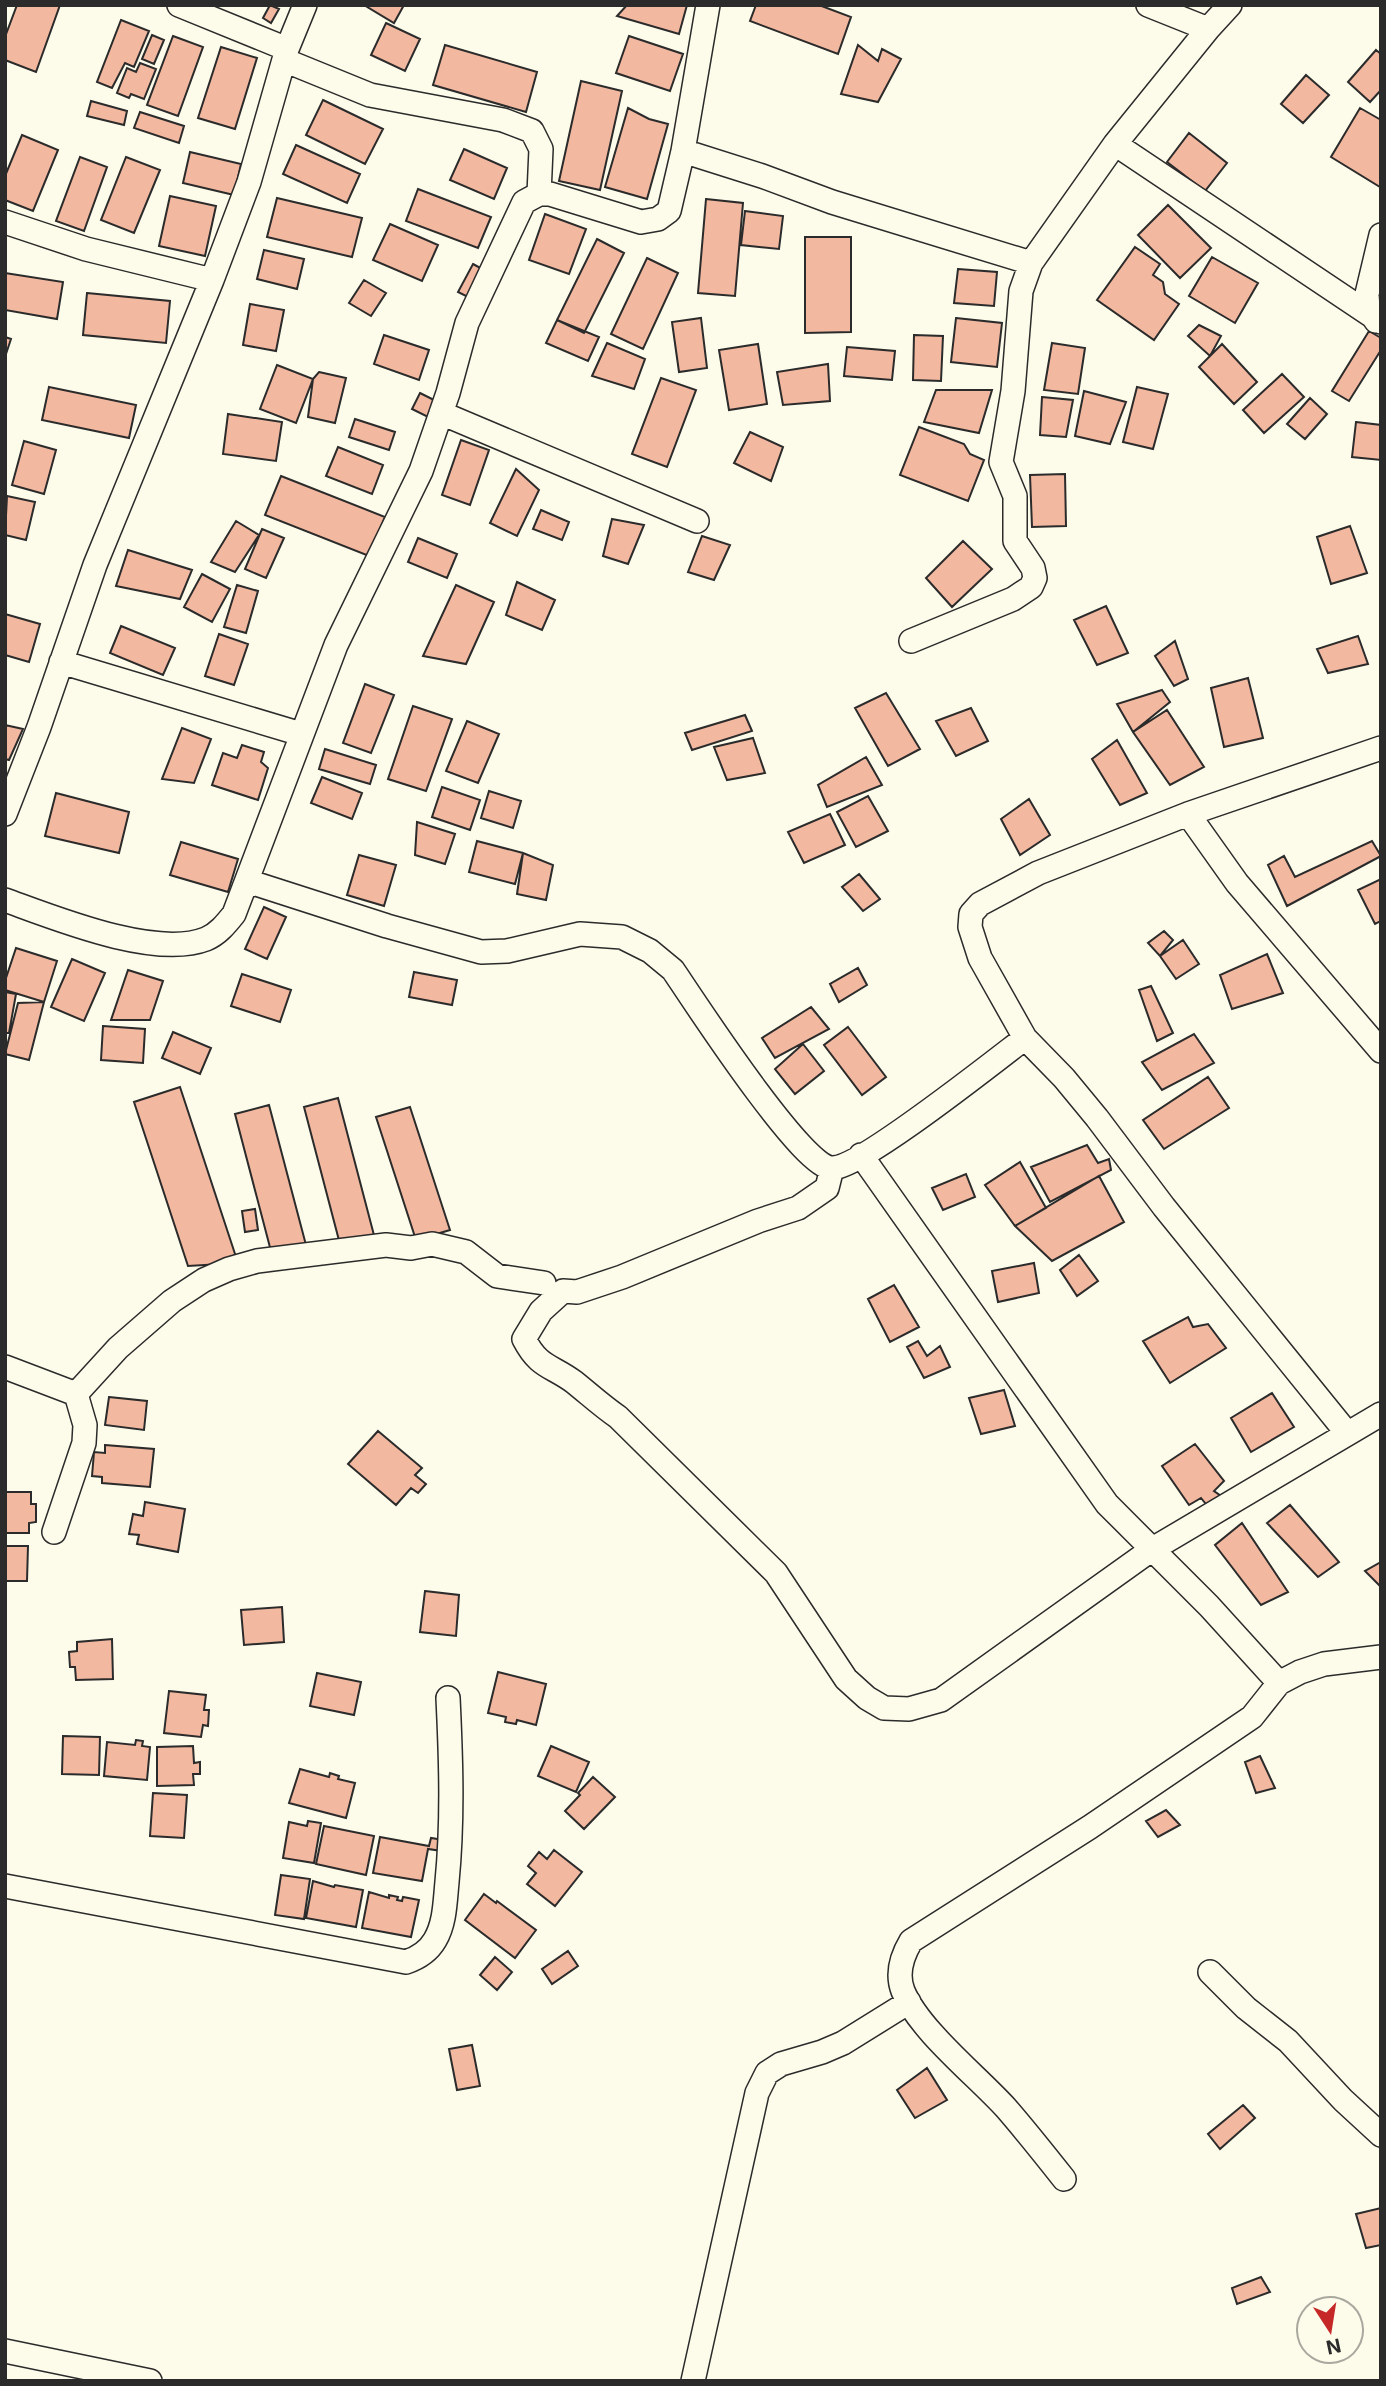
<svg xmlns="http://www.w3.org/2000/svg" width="1386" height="2386" font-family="Inter,sans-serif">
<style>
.building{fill:#f2b8a0;stroke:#2b2b2b;stroke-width:2}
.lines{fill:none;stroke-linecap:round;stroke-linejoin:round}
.minor-casing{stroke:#2b2b2b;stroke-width:26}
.minor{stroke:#fdfbea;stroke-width:23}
</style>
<rect width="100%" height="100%" fill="#fdfbea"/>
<path class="building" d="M17,5h43l-24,67 -31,-12v-23z
M270,5l9,4 -8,14 -8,-5z
M364,5h40l-10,18z
M627,5h60l-8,29 -62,-18z
M756,5h63l32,12 -13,37 -88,-33z
M121,20l28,11 -15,36 -9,-4 -13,25 -15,-6z
M386,23l34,16 -15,32 -34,-16z
M152,35l12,5 -10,24 -12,-5z
M173,36l30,11 -25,69 -31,-11z
M629,36l54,18 -13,37 -54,-18z
M445,45l92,27 -11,40 -93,-27z
M858,45l20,16 4,-12 19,10 -23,43 -37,-8z
M221,47l36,11 -22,71 -37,-11z
M1376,50l5,4v36l-11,12 -22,-20z
M140,63l16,6 -12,30 -13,-5 -2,4 -12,-5 10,-25 9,4z
M1306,75l23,20 -26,28 -22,-19z
M581,81l41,10 -22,99 -41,-9z
M323,100l60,29 -18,35 -59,-29z
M91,101l36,10 -3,14 -37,-9z
M628,108l21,11 19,5 -21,75 -42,-12z
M1360,108l21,12 -1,67 -49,-30z
M140,112l44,14 -5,17 -45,-15z
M1189,133l38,30 -22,28 -38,-29z
M22,135l36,15 -25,61 -28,-11v-24z
M296,145l64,29 -13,29 -64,-29z
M464,149l43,19 -13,31 -44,-19z
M190,152l51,12 -7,31 -51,-12z
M80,157l27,10 -23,64 -28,-10z
M126,157l34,13 -26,63 -33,-13z
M418,189l73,28 -13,31 -72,-27z
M170,196l46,10 -11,50 -46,-10z
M277,198l85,20 -10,39 -85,-20z
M706,199l37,4 -8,93 -37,-3z
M1168,205l43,43 -31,30 -42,-43z
M745,211l38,5 -4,33 -38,-4z
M545,214l41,15 -17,45 -40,-14z
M390,224l48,21 -16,36 -49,-21z
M805,237h46v95l-46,1z
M597,239l27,14 -40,80 -27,-13z
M1135,247l25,17 -7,11 10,7 2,12 14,10 -25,36 -57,-40z
M264,250l40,9 -7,30 -40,-10z
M1212,257l46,26 -23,40 -46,-27z
M647,258l31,15 -35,76 -32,-15z
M473,264l11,6 -14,28 -12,-6z
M958,269l39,3 -3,34 -40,-3z
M5,273l58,9 -6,37 -52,-9z
M364,280l22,13 -15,23 -22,-13z
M87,293l83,8 -4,42 -83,-8z
M250,304l34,6 -8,41 -33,-6z
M701,318l6,50 -28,4 -7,-50z
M956,318l46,5 -5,44 -46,-5z
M557,320l42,17 -11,24 -42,-18z
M1199,325l22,11 -11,20 -22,-20z
M1369,331l12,7v12l-32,51 -17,-10z
M384,335l45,15 -10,30 -45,-16z
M914,335l29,1 -2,45 -28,-1z
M5,337l6,2 -6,18z
M607,343l38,16 -11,30 -42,-13z
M1052,343l33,5 -7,46 -34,-4z
M758,344l9,60 -38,6 -10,-60z
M1222,344l35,38 -23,22 -35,-37z
M847,347l48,4 -3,29 -48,-4z
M828,364l2,37 -47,4 -6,-33z
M277,365l36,14 -17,44 -36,-14z
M319,372l27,6 -11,45 -27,-6 5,-38z
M1282,374l22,23 -40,36 -21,-23z
M661,378l35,12 -29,77 -35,-13z
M49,387l87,18 -7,33 -87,-18z
M1137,387l31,7 -15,55 -30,-7z
M936,390h56l-13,43 -55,-11z
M1084,391l42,11 -16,42 -35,-8z
M420,393l16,8 -8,16 -16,-8z
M1042,397l31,3 -7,37 -26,-2z
M1310,398l17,16 -22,25 -18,-15z
M228,414l54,8 -6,39 -53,-7z
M355,419l40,13 -6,18 -40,-13z
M1356,422l25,3v35l-29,-3z
M919,427l45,17 6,10 14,6 -16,41 -68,-26z
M750,432l33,15 -12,34 -37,-18z
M461,440l28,10 -19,55 -28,-10z
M24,441l32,9 -12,44 -32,-9z
M338,447l45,18 -11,29 -46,-18z
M516,469l23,21 -22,46 -27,-13z
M1065,474l1,52 -34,1 -2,-52z
M281,476l104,41 -16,39 -104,-41z
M7,496l28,6 -9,38 -21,-5z
M541,510l28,12 -7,18 -29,-11z
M612,519l32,6 -16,39 -25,-8z
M236,521l23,14 -24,37 -24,-10z
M1350,526l17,47 -36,11 -14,-47z
M262,529l22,9 -18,40 -21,-9z
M702,536l28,9 -16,35 -26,-8z
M418,538l39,16 -10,24 -39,-16z
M963,541l29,28 -40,38 -26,-29z
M128,550l64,20 -12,29 -64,-13z
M202,574l28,15 -18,33 -28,-15z
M517,582l38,18 -13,30 -36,-15z
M237,585l21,6 -12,42 -22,-6z
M456,585l38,17 -28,62 -43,-8z
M1106,606l22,47 -31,12 -23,-45z
M5,614l35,10 -11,38 -24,-7z
M121,626l54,22 -12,27 -53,-22z
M219,634l29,10 -14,41 -29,-9z
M1358,636l10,28 -40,9 -11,-24z
M1175,641l13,38 -14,7 -19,-30z
M1248,678l15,60 -39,9 -13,-59z
M365,684l29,11 -23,58 -28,-10z
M1162,690l8,12 -37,30 -16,-28z
M886,693l34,56 -32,17 -33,-58z
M413,706l39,13 -26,72 -38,-12z
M971,708l17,33 -32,15 -20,-35z
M1167,710l37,57 -34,18 -37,-53z
M745,715l7,16 -60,19 -7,-17z
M467,721l32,13 -21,49 -32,-12z
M5,725l18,4 -14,31 -4,-1z
M182,728l29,11 -17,44 -32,-4z
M753,738l12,35 -38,7 -13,-33z
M1117,740l30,53 -27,12 -28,-46z
M242,745l22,7 -3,10 7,6 -10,32 -46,-15 11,-32 14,5z
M325,749l51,16 -6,19 -51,-15z
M866,757l16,28 -55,22 -9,-22z
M322,777l40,16 -10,26 -41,-16z
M442,787l38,13 -10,30 -38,-13z
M489,791l32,10 -8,27 -32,-10z
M56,793l73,19 -10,41 -74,-17z
M868,796l20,35 -32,16 -19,-35z
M1029,799l21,36 -30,20 -19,-36z
M830,814l15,31 -41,18 -16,-31z
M417,822l38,12 -10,30 -30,-9z
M477,841l46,12 -8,31 -46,-12z
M1372,841l9,15 -94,50 -19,-41 16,-9 11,21z
M181,842l57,17 -10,33 -58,-17z
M523,853l30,12 -7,35 -29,-6z
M359,855l37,10 -12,41 -37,-11z
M859,874l21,25 -17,12 -21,-24z
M1381,879v42l-6,3 -17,-34z
M264,907l22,10 -19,42 -22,-10z
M1164,931l9,9 -13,16 -12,-13z
M1183,940l16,24 -23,15 -16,-23z
M16,948l41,13 -13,41 -39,-12v-9z
M1267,954l16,39 -51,16 -12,-34z
M72,959l33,14 -21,48 -33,-14z
M858,968l9,17 -28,17 -9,-18z
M128,970l35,11 -13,39h-39z
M414,972l43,8 -5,25 -43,-8z
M242,974l49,16 -11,32 -49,-16z
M1151,986l22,47 -16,8 -18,-51z
M5,992l11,2 -7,39h-4z
M44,1002l-15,58 -24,-6 13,-51z
M811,1007l18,22 -54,29 -13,-20z
M103,1026l42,3 -2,34 -42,-3z
M848,1027l38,50 -24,18 -38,-50z
M173,1032l38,16 -11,26 -38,-16z
M1194,1034l20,29 -52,27 -20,-28z
M803,1044l21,27 -29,23 -20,-25z
M1208,1077l21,31 -65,41 -21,-29z
M180,1087l58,176 -50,3 -54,-164z
M338,1098l37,141 -34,9 -37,-141z
M269,1105l37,140 -34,10 -37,-141z
M410,1107l40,123 -34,10 -40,-123z
M1087,1145l11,18 11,-4 2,11 -61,32 -19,-35z
M1020,1162l26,46 -31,18 -30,-41z
M966,1174l9,23 -32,13 -11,-22z
M1099,1176l25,46 -72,39 -37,-35z
M255,1209l3,21 -13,2 -3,-21z
M1079,1255l19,26 -21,15 -17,-26z
M1034,1263l5,30 -41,9 -6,-31z
M894,1285l25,42 -29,15 -22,-43z
M1188,1317l5,10 15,-3 18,24 -56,35 -27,-42z
M918,1341l9,15 13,-10 10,21 -26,11 -17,-31z
M1004,1390l11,36 -34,8 -12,-36z
M1272,1393l22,34 -43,25 -20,-34z
M109,1397l38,4 -3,29 -39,-5z
M378,1431l44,37 -7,7 11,9 -8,9 -7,-5 -15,17 -48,-41z
M1195,1444l29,37 -10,10 10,7 -15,10 -8,-10 -12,7 -27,-39z
M105,1445l49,4 -4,38 -48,-4v-6l-10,-1 2,-24 11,1z
M5,1492h26v12h5v18l-7,1v10h-24z
M145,1502l40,7 -7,43 -41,-8 2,-9 -10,-1 4,-20 10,2z
M1290,1505l49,57 -21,15 -51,-54z
M1242,1523l46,69 -27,13 -46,-60z
M5,1546h23l-1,35h-22z
M1381,1562v25l-16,-16z
M425,1591l34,4 -3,41 -36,-4z
M282,1607l2,35 -40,3 -3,-35z
M112,1639l1,40 -37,1 -1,-13h-5l-1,-15 8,-1v-9z
M498,1672l48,12 -10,41 -19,-5 -1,4 -11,-2 1,-5 -18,-4z
M317,1673l44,9 -7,33 -44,-9z
M169,1691l37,4 -2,15h5l-1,16 -5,-1 -2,12 -37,-4z
M63,1736l37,1 -1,38 -37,-1z
M136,1740l7,1 -1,5 8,1 -3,33 -43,-4 3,-34 28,3z
M193,1746l1,17 6,-1v12h-7l1,11 -37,1v-39z
M551,1746l38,16 -13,30 -38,-16z
M1260,1756l15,32 -19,5 -11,-31z
M300,1769l29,8 1,-4 9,3 -1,3 17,4 -9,35 -57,-15z
M593,1777l22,20 -31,32 -19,-18 15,-16 -2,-2z
M153,1793l34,2 -3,43 -34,-2z
M1166,1810l14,15 -22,12 -12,-16z
M308,1821l13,2 -7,40 -31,-5 6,-36 18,4z
M324,1826l50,10 -8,39 -50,-11z
M380,1837l49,9 2,-8 13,2 -2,11 -14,-2 -6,32 -49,-8z
M554,1850l28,22 -27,34 -28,-22 9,-11 -8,-7 11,-14 8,7z
M281,1875l29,4 -6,40 -29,-4z
M313,1881l21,6 1,-2 28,5 -7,37 -50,-9z
M369,1892l20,6v-3l9,2 -1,3 5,1 1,-4 16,3 -8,37 -49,-9z
M484,1894l12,9 1,-2 39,29 -21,28 -50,-38z
M568,1951l10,15 -26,18 -10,-15z
M495,1957l17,15 -15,18 -17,-15z
M472,2045l8,41 -23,4 -8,-41z
M927,2068l20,32 -32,18 -18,-28z
M1243,2105l12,13 -35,31 -12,-15z
M1381,2208v37l-15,3 -10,-34z
M1261,2277l9,15 -33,12 -5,-16z"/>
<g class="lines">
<defs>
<path id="minor" d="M179,5l108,44 -38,133 -37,98
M1148,5l60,24
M287,49l18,-44
M284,60l86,35 133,25 29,11 9,18 -2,45
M1115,144l266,178
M683,151l79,25 70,26 199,61
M5,222l81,27 126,31 -117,285 -56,162 -34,87
M1376,321l-8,-12 -1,-15 14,-59
M441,413l256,108
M911,641l102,-42 18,-12 4,-9 -2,-10 -18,-27v-45l-14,-34 12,-71 8,-100 10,-28 84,-119 93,-115 22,-24
M61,662l240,72
M1188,814l49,69 144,168
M247,881l140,45 94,26 26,-1 73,-17 42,3 28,14 23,19c21,31 128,196 158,198 27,2 165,-108 194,-130
M5,900c50,18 150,59 201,39 12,-5 20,-15 28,-25l102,-269 85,-174 27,-78 19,-70 57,-121 15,-8h11l91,28 17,-3 11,-8 14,-60 25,-146
M861,1155l246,349 102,102 70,77
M832,1168l-5,20 -29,20 -40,13 -136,56 -45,15 -14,-1 -22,20 -17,28c15,29 27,26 50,43 15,12 28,24 44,35l158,156 70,106 21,19 17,10 25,1 32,-9 210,-150 230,-136
M5,1367l71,27 42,-46 54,-47 32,-21 25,-11 28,-8 129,-16 25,3 21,-4 34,8 31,24 47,7
M1347,1433l-183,-226 -67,-89 -33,-40 -39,-40 -45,-80 -10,-31 1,-13 9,-10 58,-31 150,-59 193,-66
M54,1532l30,-89 1,-18 -9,-31
M5,1886l401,76c12,-4 22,-10 29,-22 10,-17 10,-38 12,-58 6,-62 4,-122 1,-184
M1210,1972l36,36 42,33 55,59 38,35
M1064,2179c-19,-24 -38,-48 -58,-71 -29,-32 -87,-78 -103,-117 -7,-18 -1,-35 8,-50l179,-114 134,-91 28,-19 27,-34 21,-11 24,-8 57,-7
M5,2351l145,30
M693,2381l64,-288 10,-20 14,-9 41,-12 21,-9 66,-41"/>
</defs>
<use href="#minor" class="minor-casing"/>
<use href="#minor" class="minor"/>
</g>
<rect width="1386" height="2386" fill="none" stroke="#2b2b2b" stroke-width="14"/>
<g transform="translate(1330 2330) rotate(168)"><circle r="33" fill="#fdfbea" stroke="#a9a89e" stroke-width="2"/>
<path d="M0-5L12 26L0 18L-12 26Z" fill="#c62828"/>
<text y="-10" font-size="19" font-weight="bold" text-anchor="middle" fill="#2b2b2b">N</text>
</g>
</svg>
